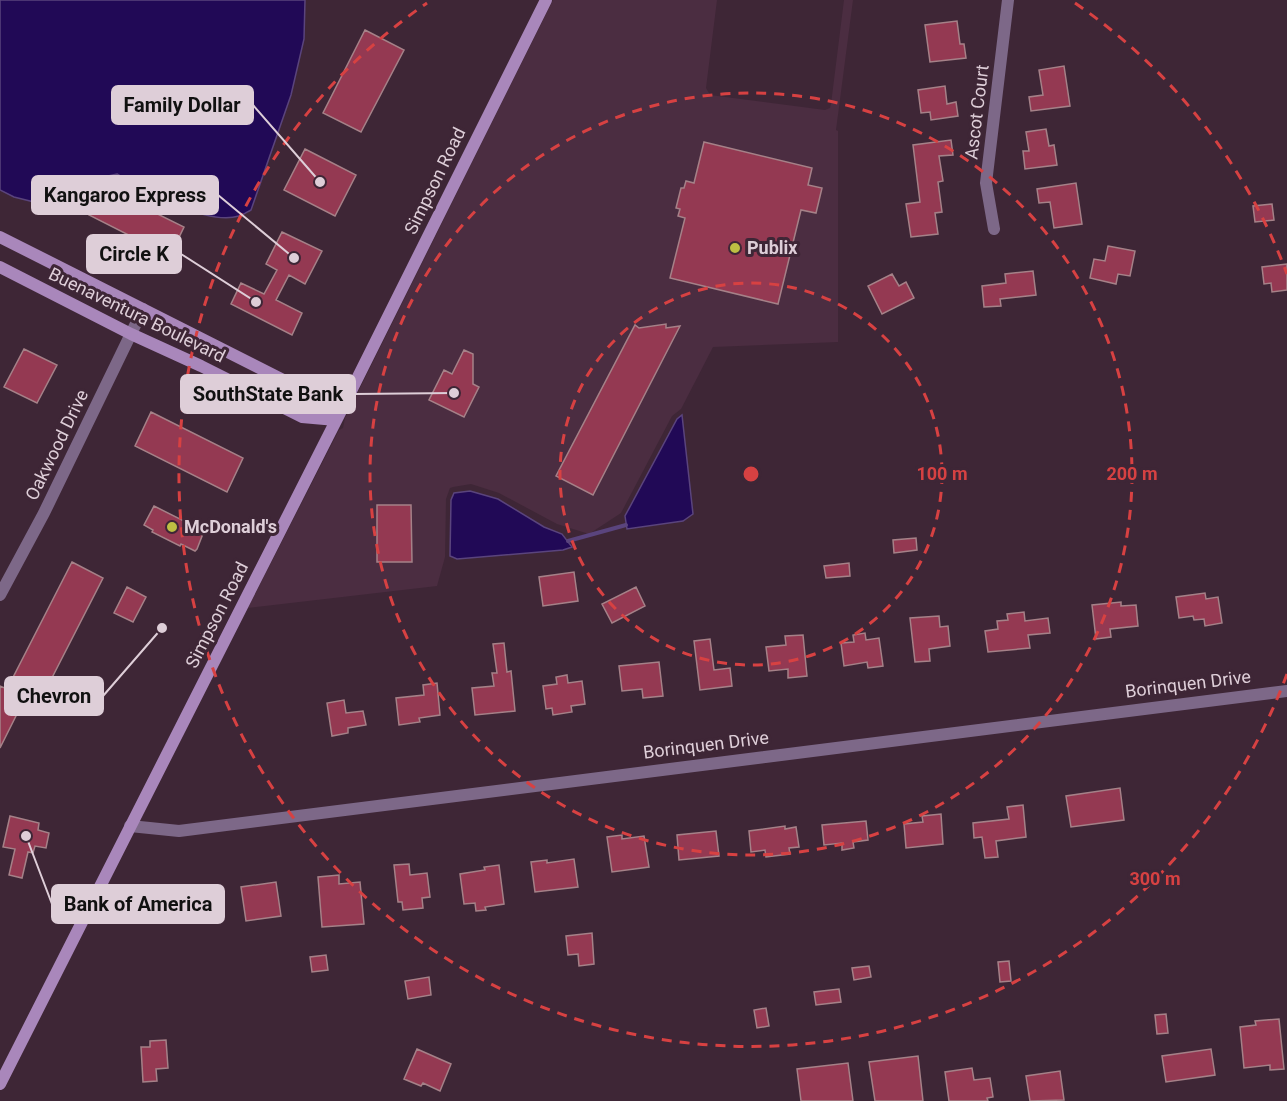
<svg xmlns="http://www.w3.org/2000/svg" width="1287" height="1101" font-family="Roboto,sans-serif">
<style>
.built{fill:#4b2d41}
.water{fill:#210956;stroke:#5a447d;stroke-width:1.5}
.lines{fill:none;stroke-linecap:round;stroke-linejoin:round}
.stream{stroke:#5a447d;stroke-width:4}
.building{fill:#943952;stroke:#a58188;stroke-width:1.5}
.minor{stroke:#7d6888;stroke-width:12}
.tertiary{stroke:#7d6888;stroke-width:12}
.secondary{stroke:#a987bb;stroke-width:12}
.ring{fill:none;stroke:#d74142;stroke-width:3;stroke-dasharray:10 8}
.poi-dot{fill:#bdbf43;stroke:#3e2636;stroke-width:2}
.labels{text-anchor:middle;stroke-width:6;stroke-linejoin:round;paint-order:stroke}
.street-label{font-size:18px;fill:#deced8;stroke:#3e2636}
.poi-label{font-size:18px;font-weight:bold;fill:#deced8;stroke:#3e2636;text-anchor:start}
.centre{fill:#d74142;stroke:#3e2636;stroke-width:3}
.ring-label{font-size:18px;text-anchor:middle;font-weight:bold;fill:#d74142;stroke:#3e2636;stroke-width:6;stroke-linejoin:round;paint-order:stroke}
.leader{fill:none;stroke:#deced8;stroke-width:2}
.callout-dot{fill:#deced8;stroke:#3e2636;stroke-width:2}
.callout{fill:#deced8;stroke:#deced8;stroke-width:2}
.callout-label{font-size:20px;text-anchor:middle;font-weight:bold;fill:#111}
</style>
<rect width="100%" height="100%" fill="#3e2636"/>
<path class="built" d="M553,0h164l-11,88 4,7 115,15 5,-2 1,-4 13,-104h9l-17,130 2,1v211l-125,5 -32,62 -9,7 -51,97 -32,21 -32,-10 -58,-31 -28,-9 -18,3 -3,1 -4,11 -1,58 -8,29 -189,22 91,-178 4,-2 2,-10z"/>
<path class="water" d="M0,0h305l-1,39 -13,56 -40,115c-4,2 -8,5 -12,6 -32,10 -95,-25 -122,-42l-18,4 -18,25 -23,5 -44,-11 -14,-7z
M682,415l11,99 -10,7 -56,8 -2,-13 52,-97z
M470,491l28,8 46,28 18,7 10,13 -9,3 -106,9 -7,-3 1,-56 3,-7z"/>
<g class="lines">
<path class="stream" d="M568,541l58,-16"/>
</g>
<path class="building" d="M957,21l3,23h4l2,14 -36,4 -5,-37z
M365,30l39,20 -43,82 -38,-19z
M1064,66l6,40 -39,5 -2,-14 14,-2 -4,-25z
M945,86l2,18 9,-2 2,14 -27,4 -1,-8 -9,1 -3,-23z
M1046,129l3,17 5,-1 3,20 -32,4 -2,-18h6l-3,-19z
M951,140l2,15 -14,1 4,25 -5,1 4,30 -7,1 3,21 -27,3 -5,-33 14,-2 -7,-57z
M704,142l108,26 -4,17 14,3 -6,25 -15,-3 -23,94 -108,-26 15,-60 -7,-2 2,-7 -4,-1 5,-20h3l2,-7 8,2z
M305,149l51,26 -21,41 -51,-26z
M1076,183l6,41 -28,4 -4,-26 -11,1 -2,-14z
M103,187l81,40 -14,29 -81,-41z
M1272,204l2,16 -19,2 -2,-16z
M282,232l40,19 -17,33 -16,-9 -13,25 26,13 -10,22 -61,-31 10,-21 23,11 13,-24 -11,-6z
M1108,246l27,5 -5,25 -12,-2 -2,10 -26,-6 4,-19 11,2z
M1287,264v26l-15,2 -1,-9 -7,1 -2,-17z
M1033,271l3,24 -36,4 1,7 -17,1 -2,-21 24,-3 -1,-9z
M892,274l7,12 7,-4 8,16 -32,16 -14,-28z
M666,324v4l14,-2 -87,169 -37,-19 79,-151 4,3z
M24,349l33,16 -20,38 -33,-16z
M464,350l9,4v30l6,3 -15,30 -35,-17 15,-30 8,4z
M151,412l92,46 -16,34 -92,-46z
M377,505h34l1,57h-35z
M154,506l50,25 -7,18 -2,2 -14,-7 -1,2 -28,-14 1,-2 -9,-5z
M916,538l1,12 -23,3 -1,-13z
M72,562l31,16 -65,127 -13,-7 -25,50v-62l7,3z
M849,563l1,13 -24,2 -2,-12z
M574,572l4,29 -35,5 -4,-29z
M127,587l19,10 -13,25 -19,-9z
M636,587l9,19 -33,17 -10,-19z
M1205,593l1,6 12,-2 4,26 -17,3 -1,-7 -10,1 -1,-4 -14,2 -3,-21z
M1121,602v4l15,-1 2,21 -28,3 1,8 -15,2 -4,-34z
M1024,612l1,9 23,-3 2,15 -22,2 2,13 -42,4 -3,-21 13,-2 -1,-8 11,-1 -1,-6z
M939,616l1,11 8,-1 2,20 -21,3 1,12 -15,1 -5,-44z
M865,633l1,7 13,-2 4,28 -15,2 -1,-6 -23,4 -3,-23 13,-1 -1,-7z
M803,635l4,41 -19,2v-9l-19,2 -3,-24 20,-2 -1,-9z
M710,639l4,31 16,-2 2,18 -32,4 -6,-49z
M504,643l3,29 4,-1 4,40 -40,4 -3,-27 22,-2 -2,-13h5l-4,-29z
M659,662l4,34 -20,2 -1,-9 -20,2 -3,-25z
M567,675l1,8 14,-2 3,23 -14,2 1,6 -19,3 -1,-7 -6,1 -3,-23 14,-2 -1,-7z
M437,683l3,32 -21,3 1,4 -21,3 -3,-27 28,-3 -1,-10z
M344,700l2,13 17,-2 3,14 -18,3v5l-16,3 -5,-33z
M1120,788l4,32 -53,7 -5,-31z
M1023,805l3,32 -30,4 2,16 -13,1 -3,-21 -8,1 -1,-15 36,-4 -2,-12z
M941,814l2,30 -37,4 -2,-24 19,-2 -1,-6z
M10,816l29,7 -1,7 11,3 -3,15 -11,-2 -2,7 -5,-1 -6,26 -13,-3 6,-26 -12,-2z
M866,821l2,19 -15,2 1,6 -12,2v-7l-18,2 -2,-20z
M785,826v3l11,-2 3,20 -10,1 1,6 -24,3 -1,-7 -14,2 -2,-21z
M716,831l3,25 -40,4 -2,-25z
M622,835v4l22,-3 5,31 -37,5 -5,-35z
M574,859l4,28 -43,5 -4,-30 16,-2v3z
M409,864l1,11 17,-2 3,24 -8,1 1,10 -20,2 -1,-8h-4l-4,-37z
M499,865l5,39 -19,3 1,3 -10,1 -1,-8 -11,1 -4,-30 25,-4 -1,-3z
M339,875v9l21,-2 4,42 -42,3 -4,-50z
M276,882l5,34 -35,5 -5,-34z
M592,933l2,31 -15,2 -1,-12 -10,1 -2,-19z
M326,955l2,15 -16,2 -2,-15z
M1009,961l2,20 -11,1 -2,-20z
M869,966l2,11 -17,3 -2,-12z
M429,977l2,18 -23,4 -3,-18z
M839,989l2,13 -25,3 -2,-13z
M766,1008l3,18 -12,2 -3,-18z
M1166,1014l2,19 -11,1 -2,-19z
M1279,1019l5,50 -14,1v-5l-26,3 -4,-41 16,-2 -1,-4z
M166,1040l2,28 -12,1 1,12 -14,1 -2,-35h9v-6z
M417,1049l34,15 -11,27 -17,-8 -2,3 -17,-7z
M1211,1049l4,26 -49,7 -4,-26z
M918,1056l5,45h-48l-6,-39z
M848,1063l5,38h-52l-4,-32z
M972,1068l2,12 16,-2 3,19 -6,1 1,3h-39l-4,-29z
M1060,1071l4,29 -34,1 -4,-25z"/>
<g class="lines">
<path class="minor" d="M994,229l-8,-46 22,-183
M130,826l49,5 1108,-140"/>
<path class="tertiary" d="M0,595l44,-82 99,-204"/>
<path class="secondary" d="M0,237l313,158 23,25
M0,267l131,67 70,32 101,51 34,3
M0,1084l348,-687 198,-397"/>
</g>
<g class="ring">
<circle cx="751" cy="474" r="191"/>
<circle cx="751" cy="474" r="381"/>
<path d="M1287 674A572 572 0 1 1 427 3M1075 3A572 572 0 0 1 1287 274"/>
</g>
<g class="poi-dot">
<circle cx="735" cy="248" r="6"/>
<circle cx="172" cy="527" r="6"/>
</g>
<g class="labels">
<g class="street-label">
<text transform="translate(977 112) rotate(-83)" y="6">Ascot Court</text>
<text transform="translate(435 181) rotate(-64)" y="6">Simpson Road</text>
<text transform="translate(137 315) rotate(26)" y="6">Buenaventura Boulevard</text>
<text transform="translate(57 445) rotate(-64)" y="6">Oakwood Drive</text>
<text transform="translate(217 615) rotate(-63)" y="6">Simpson Road</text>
<text transform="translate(1188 684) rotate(-7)" y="6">Borinquen Drive</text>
<text transform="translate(706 745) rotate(-7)" y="6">Borinquen Drive</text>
</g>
<g class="poi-label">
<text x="747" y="254">Publix</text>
<text x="184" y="533">McDonald's</text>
</g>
</g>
<circle cx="751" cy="474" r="9" class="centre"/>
<g class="ring-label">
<text x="942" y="480">100 m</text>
<text x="1132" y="480">200 m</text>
<text x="1155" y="885">300 m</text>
</g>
<path class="leader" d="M320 182L253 105M294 258L218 195M256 302L181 254M454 393L355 394M162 628L103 696M26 836L52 904"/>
<g class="callout-dot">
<circle cx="320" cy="182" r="6"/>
<circle cx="294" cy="258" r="6"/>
<circle cx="256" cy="302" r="6"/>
<circle cx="454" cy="393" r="6"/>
<circle cx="162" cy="628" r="6"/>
<circle cx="26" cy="836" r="6"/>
</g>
<g class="callout">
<rect x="112" y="86" width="141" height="38" rx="6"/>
<rect x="32" y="176" width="186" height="38" rx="6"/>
<rect x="87" y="235" width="94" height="38" rx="6"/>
<rect x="181" y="375" width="174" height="38" rx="6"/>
<rect x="5" y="677" width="98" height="38" rx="6"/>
<rect x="52" y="885" width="172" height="38" rx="6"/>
</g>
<g class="callout-label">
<text x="182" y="112">Family Dollar</text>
<text x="125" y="202">Kangaroo Express</text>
<text x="134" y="261">Circle K</text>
<text x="268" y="401">SouthState Bank</text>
<text x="54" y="703">Chevron</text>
<text x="138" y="911">Bank of America</text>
</g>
</svg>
